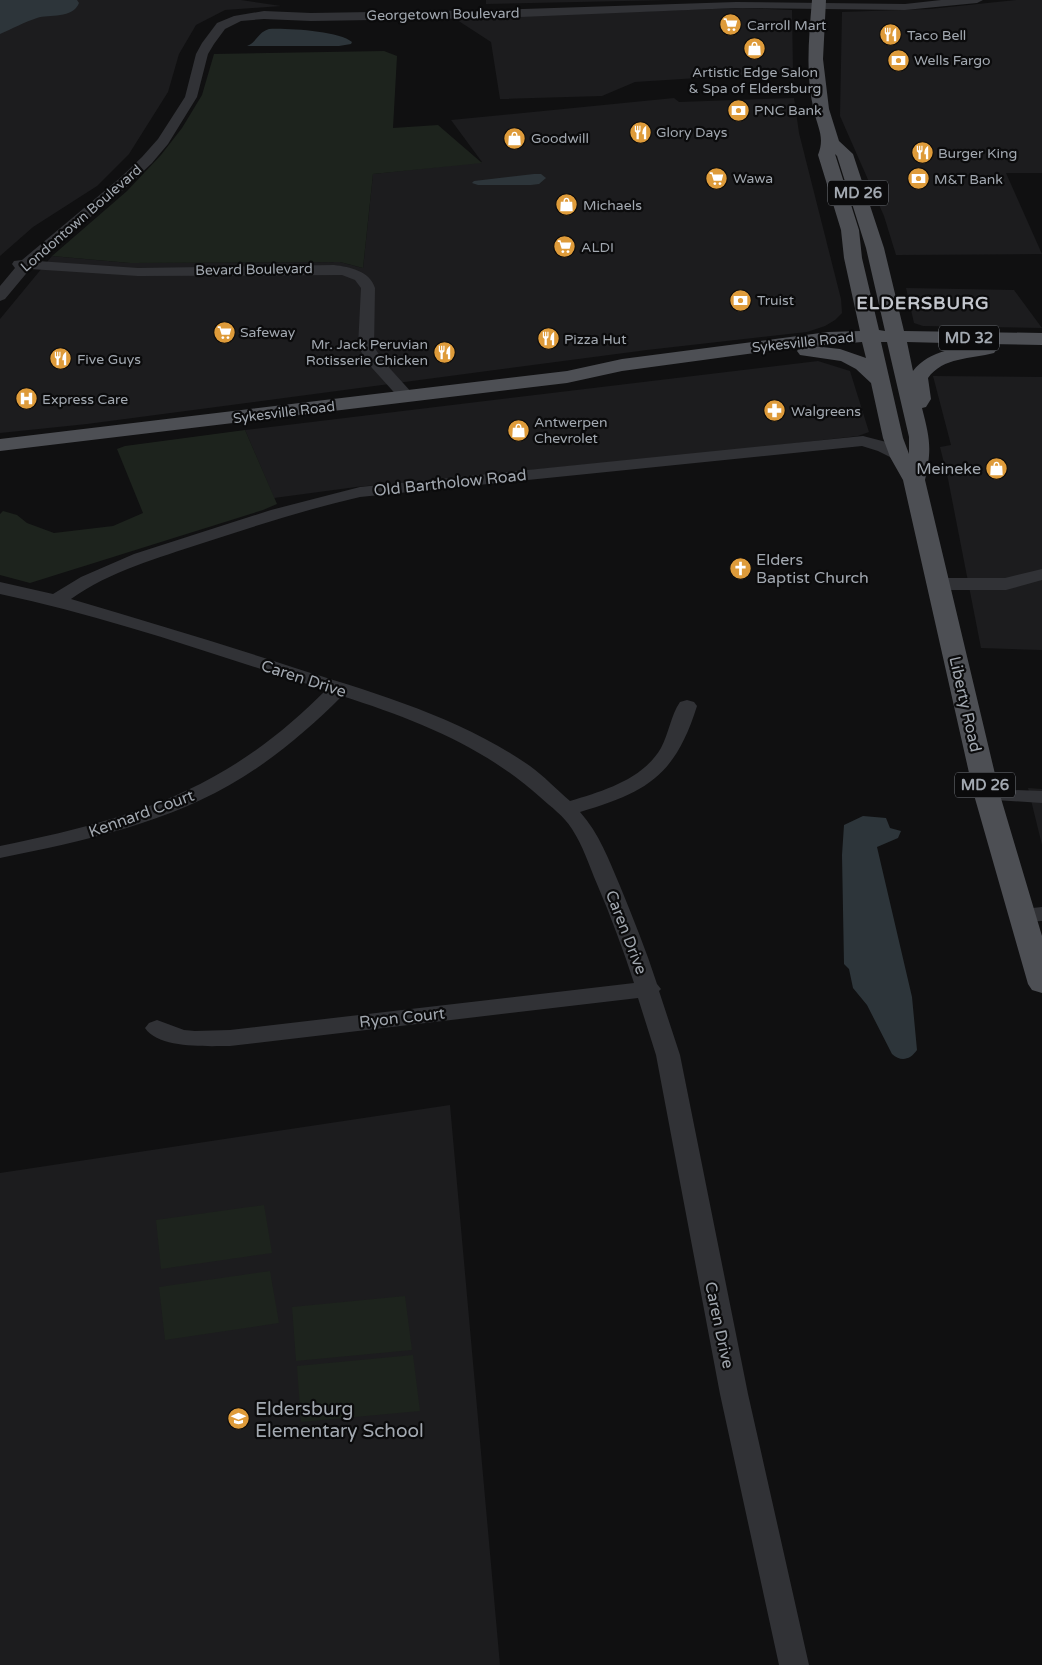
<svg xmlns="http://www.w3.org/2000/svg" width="1042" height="1665" font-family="'Varela Round',sans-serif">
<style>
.built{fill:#1c1c1e}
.green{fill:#1d231d}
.water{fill:#2d353a}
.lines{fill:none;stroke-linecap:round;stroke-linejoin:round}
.minor{fill:#313236;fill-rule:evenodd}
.major{fill:#4d4f54;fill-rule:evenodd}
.labels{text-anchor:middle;stroke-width:4.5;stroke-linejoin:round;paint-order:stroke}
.far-street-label{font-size:14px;fill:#a2a8b0;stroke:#0b0b0c}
.far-poi-label{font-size:14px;fill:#a2a8b0;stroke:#0b0b0c;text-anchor:start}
.shield{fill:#0b0b0c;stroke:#75797f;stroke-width:1}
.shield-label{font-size:15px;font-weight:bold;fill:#a2a8b0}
.poi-label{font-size:16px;fill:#a2a8b0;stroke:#0b0b0c;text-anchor:end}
.street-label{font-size:16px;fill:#a2a8b0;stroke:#0b0b0c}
.far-district-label{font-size:18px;font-weight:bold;letter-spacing:1px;fill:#c3c6cd;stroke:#0b0b0c}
.near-poi-label{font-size:19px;fill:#a2a8b0;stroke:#0b0b0c;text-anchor:start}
</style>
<rect width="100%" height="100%" fill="#101011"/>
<path class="built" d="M0,0h241l40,6 -56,4 -29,15 -17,29 -11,38 -39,62 -32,32 -64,41 -33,29z
M486,0h186l-186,4z
M1016,0h26v173h-36l36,81 -146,1 -12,-39 -44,-100 2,-104 88,-3z
M741,8l51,2 1,62 -158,10 -33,14 -102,3 -9,-57 -37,-24z
M674,98l5,4 115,-4 5,35 42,166 1,14 -7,7 -10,6 -18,6 -160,18 -560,74 -87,9v-114l52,-63 78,7 210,-1 23,6 10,-94 109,-12 -31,-42z
M906,288l108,2 28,38 -119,-2 -9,-3z
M818,361l32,10 19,61 -11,4 -131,15 -371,36 -82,11 -29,-68z
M933,376l109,1v273l-61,-2 -33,-169 -8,-32 11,-2z
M1028,788l14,1v56z
M450,1105l50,560h-500v-492z"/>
<path class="green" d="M384,51l13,5 -4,72 45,-3 44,38 -109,11 -10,94 -23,-6 -210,1 -78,-7 75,-65 34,-36 21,-27 20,-33 12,-41z
M245,430l32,74 -14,6 -233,73 -30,-8v-61l3,-3 14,4 10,8 27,10 59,-7 30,-13 -26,-64 8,-3z
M264,1205l8,48 -111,16 -5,-49z
M270,1271l9,52 -114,17 -6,-53z
M405,1296l7,54 -116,11 -4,-54z
M413,1355l7,56 -119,11 -4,-56z"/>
<path class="water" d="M0,0h77l2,3c-6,16 -30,11 -42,15 -13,4 -25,11 -37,16z
M269,29c17,-1 70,2 83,13l-1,2 -12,2h-92c9,-3 11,-14 22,-17z
M534,174h7l5,4 -7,6 -8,1h-53l-6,-2 2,-2z
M863,816l23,2 4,10 11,3 -3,7 -21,9 35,150 5,53c-7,10 -16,12 -25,4l-25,-49 -14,-17 -4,-19 -5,-5 -2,-109 2,-30z"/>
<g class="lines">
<path class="minor" d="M941,0h42l-6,3 -72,7 -169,-2 -243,10 -182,3 -47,-2 -23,2 -16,8 -11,15 -6,10 -11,43 -29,47 -16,19 -22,21 -92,77 100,7 196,-3c16,2 36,6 41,23l-1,59 10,15 29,32 2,3 -2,3h-12l-29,-32 -14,-21 3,-59 -6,-8 -13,-5 -204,1 -108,-7 -25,30 -5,2v-15l15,-18 -3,-4 2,-3 8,-1 98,-82 22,-21 16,-18 27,-42 11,-43 6,-11 15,-20 17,-7 30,-5 47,2 182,-3 243,-8 169,2z
M863,436l27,7 18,14 -2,4 -6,1 -22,-11 -16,-5 -502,51c-53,12 -105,29 -157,46 -45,15 -93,28 -132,56 74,22 148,44 221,68 82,26 166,49 238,99 14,10 27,24 40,35 33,-10 72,-21 91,-53 8,-15 10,-33 19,-46l7,-2 7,2 3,4c-22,70 -50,86 -117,106 19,21 29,48 40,74 13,32 26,64 37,98l4,5 -2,2 21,64 68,339 61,271h-30l-59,-271 -64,-339 -18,-57 -408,48c-22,0 -71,3 -85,-18l4,-5 8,-3 27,10 11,1 35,-1 404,-47c-11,-34 -23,-66 -37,-99 -8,-19 -14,-38 -25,-55 -8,-13 -21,-22 -32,-32 -57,-51 -126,-78 -198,-101 -30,30 -62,58 -99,81 -73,46 -160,64 -243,81v-12c78,-16 158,-35 227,-77 37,-22 69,-49 99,-79 -108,-34 -216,-73 -326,-96v-12l53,12 28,-17 53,-23 137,-44 89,-23z
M1042,569v11l-36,10h-68l-6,-2 -3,-4 3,-4 6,-2h67z
M987,789l55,2v12l-62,-4 -3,-4 3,-4z
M1042,907v14l-21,1 -8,-2 -3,-5 3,-5z"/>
<path class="major" d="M812,0h14l-3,59 6,50 10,32 14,13 31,94 20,83 138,2v12l-53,-1 5,1 3,4 -3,4c-23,6 -51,4 -66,25l3,21 -5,8 -4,1c8,31 10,41 3,72l75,315 42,141v57l-10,-3 -4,-6 -54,-189 -71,-315 -13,-23 -7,-19 -12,-55 -15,-14 -15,-8 -41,-6 -3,-4 3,-4 -178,24 -55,12 -567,68v-12l567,-68 55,-12 206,-27 32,-1 -16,-73 -3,-28 -23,-75c7,-18 0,-26 -4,-44 -9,-36 -5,-74 -2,-111zM835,154l2,2 29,92 19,83 -6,-1 -17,-72 -3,-28zM862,342l4,16 -26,-9 -27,-3zM881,342h6l22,95v17l-6,-16zM907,342l77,2c-24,3 -55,6 -71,27z"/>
</g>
<defs>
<symbol id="supermarket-disc" viewBox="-11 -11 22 22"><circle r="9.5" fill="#de9b3a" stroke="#0b0b0c"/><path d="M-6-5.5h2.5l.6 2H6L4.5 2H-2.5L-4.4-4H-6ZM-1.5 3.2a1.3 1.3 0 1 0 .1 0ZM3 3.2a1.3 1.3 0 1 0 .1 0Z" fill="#fff"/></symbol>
<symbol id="restaurant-disc" viewBox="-11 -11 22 22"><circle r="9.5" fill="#de9b3a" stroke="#0b0b0c"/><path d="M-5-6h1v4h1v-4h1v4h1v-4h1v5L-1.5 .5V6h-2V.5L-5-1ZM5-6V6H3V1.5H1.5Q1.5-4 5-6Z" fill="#fff"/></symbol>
<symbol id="shop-disc" viewBox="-11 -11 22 22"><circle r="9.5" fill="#de9b3a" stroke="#0b0b0c"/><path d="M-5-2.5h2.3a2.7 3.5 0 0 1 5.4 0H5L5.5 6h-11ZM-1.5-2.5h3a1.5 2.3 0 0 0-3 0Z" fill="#fff"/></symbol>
<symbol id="bank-disc" viewBox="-11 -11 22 22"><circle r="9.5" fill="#de9b3a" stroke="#0b0b0c"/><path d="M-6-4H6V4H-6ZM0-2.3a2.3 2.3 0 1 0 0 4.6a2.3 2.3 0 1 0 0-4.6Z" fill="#fff"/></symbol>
<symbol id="hospital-disc" viewBox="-11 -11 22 22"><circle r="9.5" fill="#de9b3a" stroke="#0b0b0c"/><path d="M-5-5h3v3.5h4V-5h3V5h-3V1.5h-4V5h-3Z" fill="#fff"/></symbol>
<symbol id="pharmacy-disc" viewBox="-11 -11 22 22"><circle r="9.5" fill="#de9b3a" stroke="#0b0b0c"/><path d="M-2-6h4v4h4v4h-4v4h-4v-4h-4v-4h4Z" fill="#fff"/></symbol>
<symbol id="church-disc" viewBox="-11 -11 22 22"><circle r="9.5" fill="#de9b3a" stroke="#0b0b0c"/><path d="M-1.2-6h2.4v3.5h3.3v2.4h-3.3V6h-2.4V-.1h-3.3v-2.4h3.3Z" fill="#fff"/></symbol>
<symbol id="school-disc" viewBox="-11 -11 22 22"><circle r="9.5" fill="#de9b3a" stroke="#0b0b0c"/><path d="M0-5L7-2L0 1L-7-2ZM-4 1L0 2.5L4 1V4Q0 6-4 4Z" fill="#fff"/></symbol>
</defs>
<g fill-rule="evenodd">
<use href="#supermarket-disc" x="718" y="12" width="25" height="25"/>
<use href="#restaurant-disc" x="878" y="22" width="25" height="25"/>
<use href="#shop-disc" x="742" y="36" width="25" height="25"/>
<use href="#bank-disc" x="886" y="48" width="25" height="25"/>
<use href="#bank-disc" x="726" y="98" width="25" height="25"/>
<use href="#restaurant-disc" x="628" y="120" width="25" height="25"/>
<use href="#shop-disc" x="502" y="126" width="25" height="25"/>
<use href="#restaurant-disc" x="910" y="140" width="25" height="25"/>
<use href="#supermarket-disc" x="704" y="166" width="25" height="25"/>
<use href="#bank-disc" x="906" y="166" width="25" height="25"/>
<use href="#shop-disc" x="554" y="192" width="25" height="25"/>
<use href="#supermarket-disc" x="552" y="234" width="25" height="25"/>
<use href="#bank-disc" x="728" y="288" width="25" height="25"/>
<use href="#supermarket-disc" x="212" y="320" width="25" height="25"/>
<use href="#restaurant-disc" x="536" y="326" width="25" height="25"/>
<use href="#restaurant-disc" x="432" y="340" width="25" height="25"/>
<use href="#restaurant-disc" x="48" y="346" width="25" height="25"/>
<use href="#hospital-disc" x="14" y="386" width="25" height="25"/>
<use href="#pharmacy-disc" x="762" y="398" width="25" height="25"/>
<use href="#shop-disc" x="506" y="418" width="25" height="25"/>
<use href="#shop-disc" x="984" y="456" width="25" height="25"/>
<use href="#church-disc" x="728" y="556" width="25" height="25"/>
<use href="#school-disc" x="226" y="1406" width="25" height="25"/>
</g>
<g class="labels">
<g class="far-street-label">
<text transform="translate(443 14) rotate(-1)" y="5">Georgetown Boulevard</text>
<text transform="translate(81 218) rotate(-41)" y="5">Londontown Boulevard</text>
<text transform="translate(254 269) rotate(-1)" y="5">Bevard Boulevard</text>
<text transform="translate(803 342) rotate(-6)" y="5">Sykesville Road</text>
<text transform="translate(284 412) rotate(-7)" y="5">Sykesville Road</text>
</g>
<g class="far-poi-label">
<text x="747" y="30">Carroll Mart</text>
<text x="907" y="40">Taco Bell</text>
<text x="914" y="65">Wells Fargo</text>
<text x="755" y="77" text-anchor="middle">Artistic Edge Salon<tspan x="755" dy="16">&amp; Spa of Eldersburg</tspan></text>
<text x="754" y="115">PNC Bank</text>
<text x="656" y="137">Glory Days</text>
<text x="531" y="143">Goodwill</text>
<text x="938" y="158">Burger King</text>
<text x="733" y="183">Wawa</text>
<text x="934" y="184">M&amp;T Bank</text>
<text x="583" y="210">Michaels</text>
<text x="581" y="252">ALDI</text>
<text x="757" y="305">Truist</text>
<text x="240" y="337">Safeway</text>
<text x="564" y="344">Pizza Hut</text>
<text x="428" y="349" text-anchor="end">Mr. Jack Peruvian<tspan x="428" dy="16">Rotisserie Chicken</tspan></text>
<text x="77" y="364">Five Guys</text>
<text x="42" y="404">Express Care</text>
<text x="791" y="416">Walgreens</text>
<text x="534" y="427">Antwerpen<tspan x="534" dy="16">Chevrolet</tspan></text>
</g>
<g class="shield">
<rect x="828" y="180.5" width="60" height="25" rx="4"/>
<rect x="939" y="325.5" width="60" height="25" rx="4"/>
<rect x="955" y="772.5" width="60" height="25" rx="4"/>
</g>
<g class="shield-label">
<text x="858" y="198">MD 26</text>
<text x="969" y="343">MD 32</text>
<text x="985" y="790">MD 26</text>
</g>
<g class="poi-label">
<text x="981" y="474">Meineke</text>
<text x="756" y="565" text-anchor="start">Elders<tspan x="756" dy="18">Baptist Church</tspan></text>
</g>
<g class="street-label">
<text transform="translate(450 482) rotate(-6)" y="6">Old Bartholow Road</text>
<text transform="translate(304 678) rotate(18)" y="6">Caren Drive</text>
<text transform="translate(966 704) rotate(77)" y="6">Liberty Road</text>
<text transform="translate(141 813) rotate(-20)" y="6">Kennard Court</text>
<text transform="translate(627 932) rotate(69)" y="6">Caren Drive</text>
<text transform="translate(402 1017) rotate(-6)" y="6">Ryon Court</text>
<text transform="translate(720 1325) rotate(78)" y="6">Caren Drive</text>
</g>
<g class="far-district-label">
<text x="923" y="309">ELDERSBURG</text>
</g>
<g class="near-poi-label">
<text x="255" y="1415">Eldersburg<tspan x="255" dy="22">Elementary School</tspan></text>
</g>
</g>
</svg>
